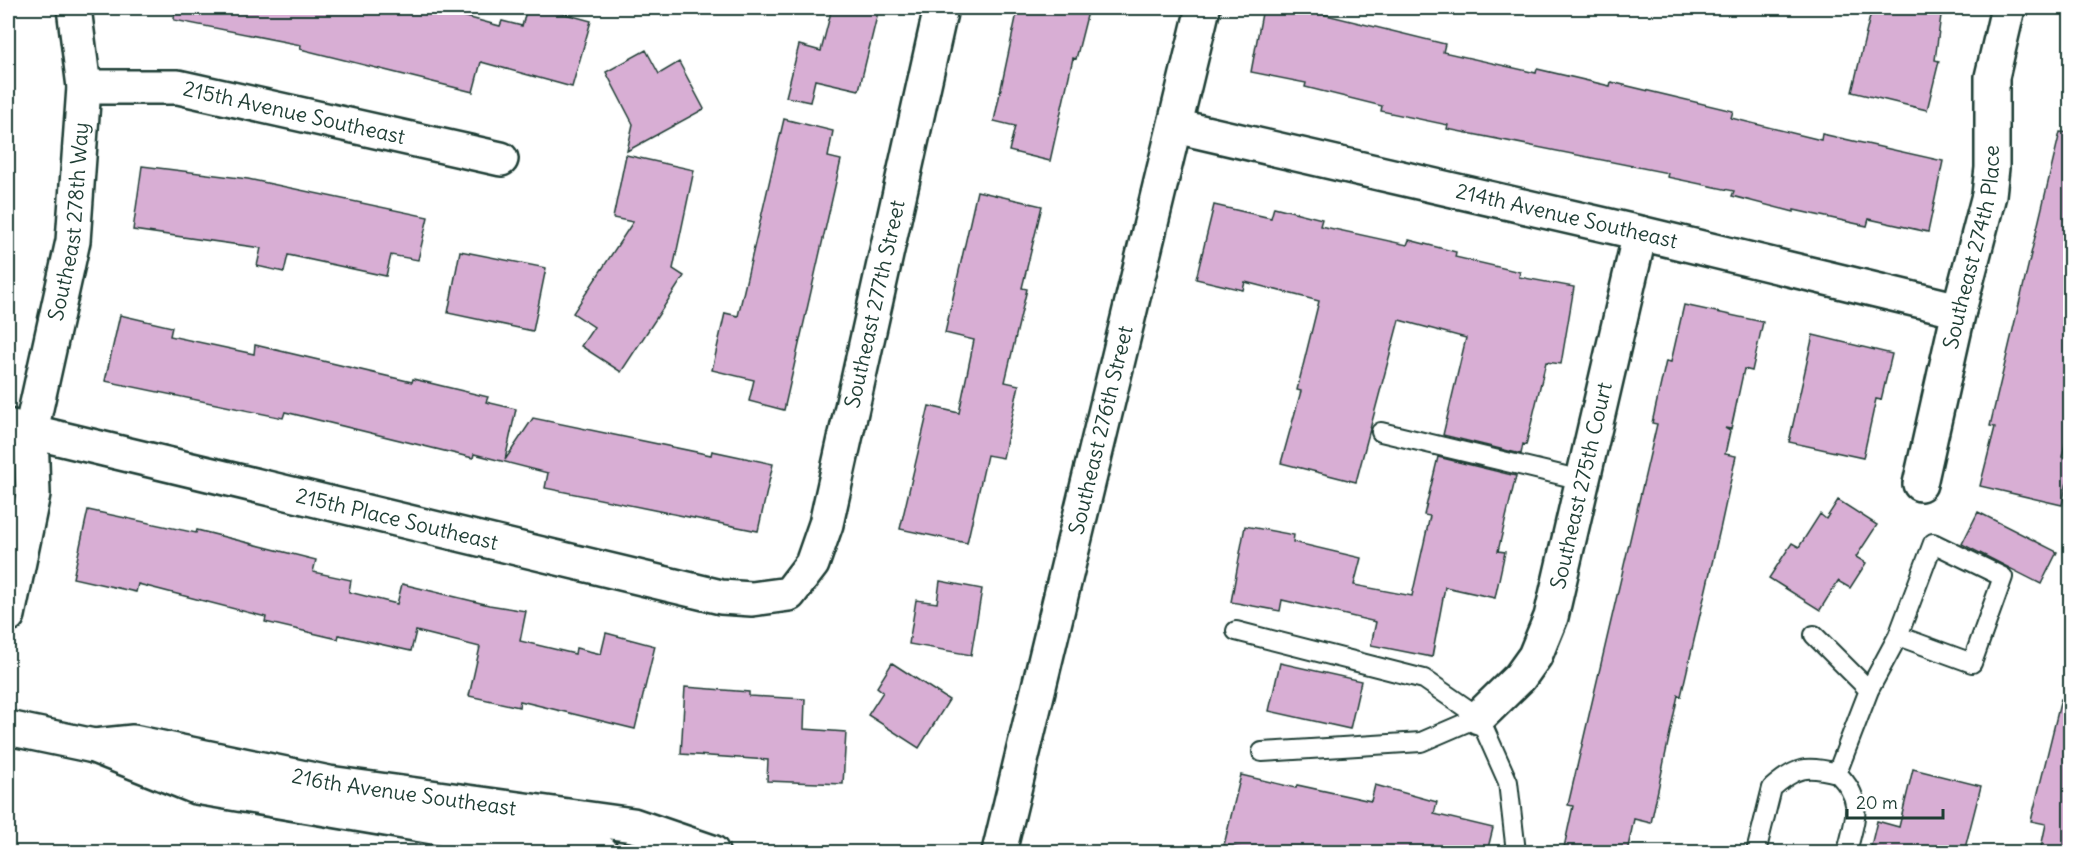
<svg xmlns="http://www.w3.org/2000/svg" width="2078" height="860" font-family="Delius,sans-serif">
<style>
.building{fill:#d8aed4;stroke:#1f3d34;stroke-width:1.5}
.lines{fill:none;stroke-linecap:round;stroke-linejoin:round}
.service-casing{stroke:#1f3d34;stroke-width:22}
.minor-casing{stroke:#1f3d34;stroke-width:38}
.tertiary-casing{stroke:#1f3d34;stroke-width:38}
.service{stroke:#fff;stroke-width:18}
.minor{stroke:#fff;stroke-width:33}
.tertiary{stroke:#fff;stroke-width:33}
.labels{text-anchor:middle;stroke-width:4.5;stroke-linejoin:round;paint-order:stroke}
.street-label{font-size:21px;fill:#1f3d34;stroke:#fff}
</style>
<rect width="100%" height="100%" fill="#fff"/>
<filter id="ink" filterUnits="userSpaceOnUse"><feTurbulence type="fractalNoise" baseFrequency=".0167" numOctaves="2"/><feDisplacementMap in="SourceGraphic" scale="12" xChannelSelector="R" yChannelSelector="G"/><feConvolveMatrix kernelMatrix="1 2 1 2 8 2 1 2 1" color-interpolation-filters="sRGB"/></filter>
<g filter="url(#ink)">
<path class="building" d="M175,8h258l67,18 2,-5 20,5 5,-18h16l48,13 -19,66 -91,-25 -8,30 -173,-43 1,-4 -127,-25z
M832,8h47l-20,82 -44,-10 -5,22 -24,-5 13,-52 22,6z
M1018,8h71l-13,51 -3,-1 -23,103 -41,-10 6,-25 -21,-5z
M1263,8h48l-1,3 135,33 -2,8 93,21 1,-4 73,17 1,-4 122,29 -2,7 90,22 1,-6 121,27 -15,71 -59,-13 -2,7 -73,-16v2l-62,-16 2,-5 -67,-14 1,-4 -221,-44 1,-4 -67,-14 1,-5 -77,-19 1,-4 -55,-11z
M1872,8h70l-7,52 4,1 -12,49 -75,-18z
M646,50l13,24 20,-12 25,47 -77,42 6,-27 -27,-52z
M784,119l49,12 -5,26 13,3 -57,250 -35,-9 5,-21 -42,-10 13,-57 13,3z
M2060,132l10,1v290l-8,34 8,2v9l-8,37 -82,-19 15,-59 -5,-1z
M626,155l68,15 -21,99 11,7 -63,96 -40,-26 13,-19 -21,-14 60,-91 -20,-4z
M142,166l106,13 180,38 -10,43 -27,-5 -5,21 -98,-21 -4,17 -27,-6 4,-18 -128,-18z
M977,191l65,15 -20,82 5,1 -22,93 14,3 -16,73 -16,-3 -20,88 -67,-14 29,-123 30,7 15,-73 -29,-7z
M1214,205l57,13 3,-11 48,12 -2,7 87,19 2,-5 47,12 -1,5 65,15 -1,5 55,10 -13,77 -15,-2 -20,83 -3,-1 -2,10 -78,-19 23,-97 -67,-18 -43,162 -75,-19 20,-72 -4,-1 22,-89 -74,-19 -2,8 -47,-11z
M460,251l86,17 -13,63 -85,-18z
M1684,305l79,17 -11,49 -8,-2 -13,60 -6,-1 5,3 -5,23 11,2 -15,69 -40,171 -3,-1 -27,128 -17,-4 -7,33h-64l10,-46 -5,-1 11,-47 78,-334 -5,-1 14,-62 5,1z
M120,315l52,12 -2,9 84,18 1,-9 157,37 1,-3 75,18 -2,5 30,7 -11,51 28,-42 178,37 1,-4 61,13 -15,67 -213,-43 3,-15 -74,-19 -1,4 -188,-46 -2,6 -178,-37z
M1813,335l79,19 -11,46 -5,-1 -13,59 -74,-16z
M1438,457l78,19 -18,75 7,1 -10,46 -50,-11 -13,70 -61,-12 5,-23 -94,-22 -2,11 -49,-9 14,-76 49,9 -1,7 68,16 -7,27 58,11 18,-80 -6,-1z
M1838,500l39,25 -21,32 10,6 -16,25 -12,-7 -18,29 -51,-32 23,-35 7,4 21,-33 6,5z
M88,510l108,23 1,-3 119,30 -3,12 38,8 -2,12 48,12 5,-20 87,21 37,6 -6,30 55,13 1,-6 25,6 5,-21 49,13 -20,83 -115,-28 -1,6 -50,-11 11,-49 -64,-16 -5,20 -72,-16 -1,4 -73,-17 1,-5 -128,-33 -2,8 -63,-14z
M1978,512l79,40 -16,32 -79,-40z
M940,581l42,8 -11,66 -62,-11 7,-44 21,3z
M892,663l57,37 -30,48 -51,-33 15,-23 -6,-5z
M1280,663l81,18 -11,48 -81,-18z
M685,687l64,5v4l56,3 -1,30 42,3 -3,52 -76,-3 1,-21 -87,-6z
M2061,699l9,2v151h-30l6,-28 -15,-3z
M1913,769l68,17 -17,66h-72l-21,-6 6,-25 22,6z
M1241,775l55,13 1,-3 74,16 4,-16 62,17 -3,12 59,14 -6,24h-230l-33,-7z"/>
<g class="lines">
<defs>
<path id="service" d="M1381,432l201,48
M1933,543l70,34 -31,86 -74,-27z
M1236,631l188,48 55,38 -58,25 -159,10
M1814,635l55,55
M1479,717l29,65 8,70
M1837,773c28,28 18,45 10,79
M1756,852l16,-64c24,-21 34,-23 65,-15l32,-83 29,-54"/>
<g id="minor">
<path id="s1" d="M84,87h94l323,72"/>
<path id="s2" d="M1175,126l465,107 319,77"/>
<path id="s3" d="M8,426l713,171 31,2 37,-5 23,-30 14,-40 115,-516"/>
<path id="s4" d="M1920,484l39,-174 30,-115 3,-27v-91l16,-69"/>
<path id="s5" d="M8,615l25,-121 -2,-63 42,-190 11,-154 -10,-79"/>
<path id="s6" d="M1479,717l41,-40 15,-21 16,-39 89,-384"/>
<path id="s7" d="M999,852l204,-844"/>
</g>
<g id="tertiary">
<path d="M8,728l86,18 102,41 314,53 91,12"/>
<path id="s8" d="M94,746l39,-4 196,41 304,42 79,27"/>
</g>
</defs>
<use href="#service" class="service-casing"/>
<use href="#minor" class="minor-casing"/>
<use href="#tertiary" class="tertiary-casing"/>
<use href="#service" class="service"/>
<use href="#minor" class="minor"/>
<use href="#tertiary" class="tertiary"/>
</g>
</g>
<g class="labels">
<g class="street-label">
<text dy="7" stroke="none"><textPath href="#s1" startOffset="213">215th Avenue Southeast</textPath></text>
<text dy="7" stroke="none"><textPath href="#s2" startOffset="402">214th Avenue Southeast</textPath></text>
<text dy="7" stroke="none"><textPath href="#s5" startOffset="400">Southeast 278th Way</textPath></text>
<text dy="7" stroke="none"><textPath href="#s4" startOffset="243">Southeast 274th Place</textPath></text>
<text dy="7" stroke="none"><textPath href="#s3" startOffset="1107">Southeast 277th Street</textPath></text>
<text dy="7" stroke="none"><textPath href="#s7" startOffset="434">Southeast 276th Street</textPath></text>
<text dy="7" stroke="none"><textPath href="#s6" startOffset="260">Southeast 275th Court</textPath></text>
<text dy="7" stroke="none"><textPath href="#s3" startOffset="400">215th Place Southeast</textPath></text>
<text dy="7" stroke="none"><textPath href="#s8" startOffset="315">216th Avenue Southeast</textPath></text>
</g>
</g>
<rect width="2078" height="860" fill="none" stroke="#fff" stroke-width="30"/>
<rect x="15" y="15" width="2048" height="830" fill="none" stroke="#1f3d34" stroke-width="2" filter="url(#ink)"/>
<path d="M1847 809v9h96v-9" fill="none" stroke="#1f3d34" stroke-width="3"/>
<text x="1856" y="809" font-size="18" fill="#1f3d34" stroke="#ffffff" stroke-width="4.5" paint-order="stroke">20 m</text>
</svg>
